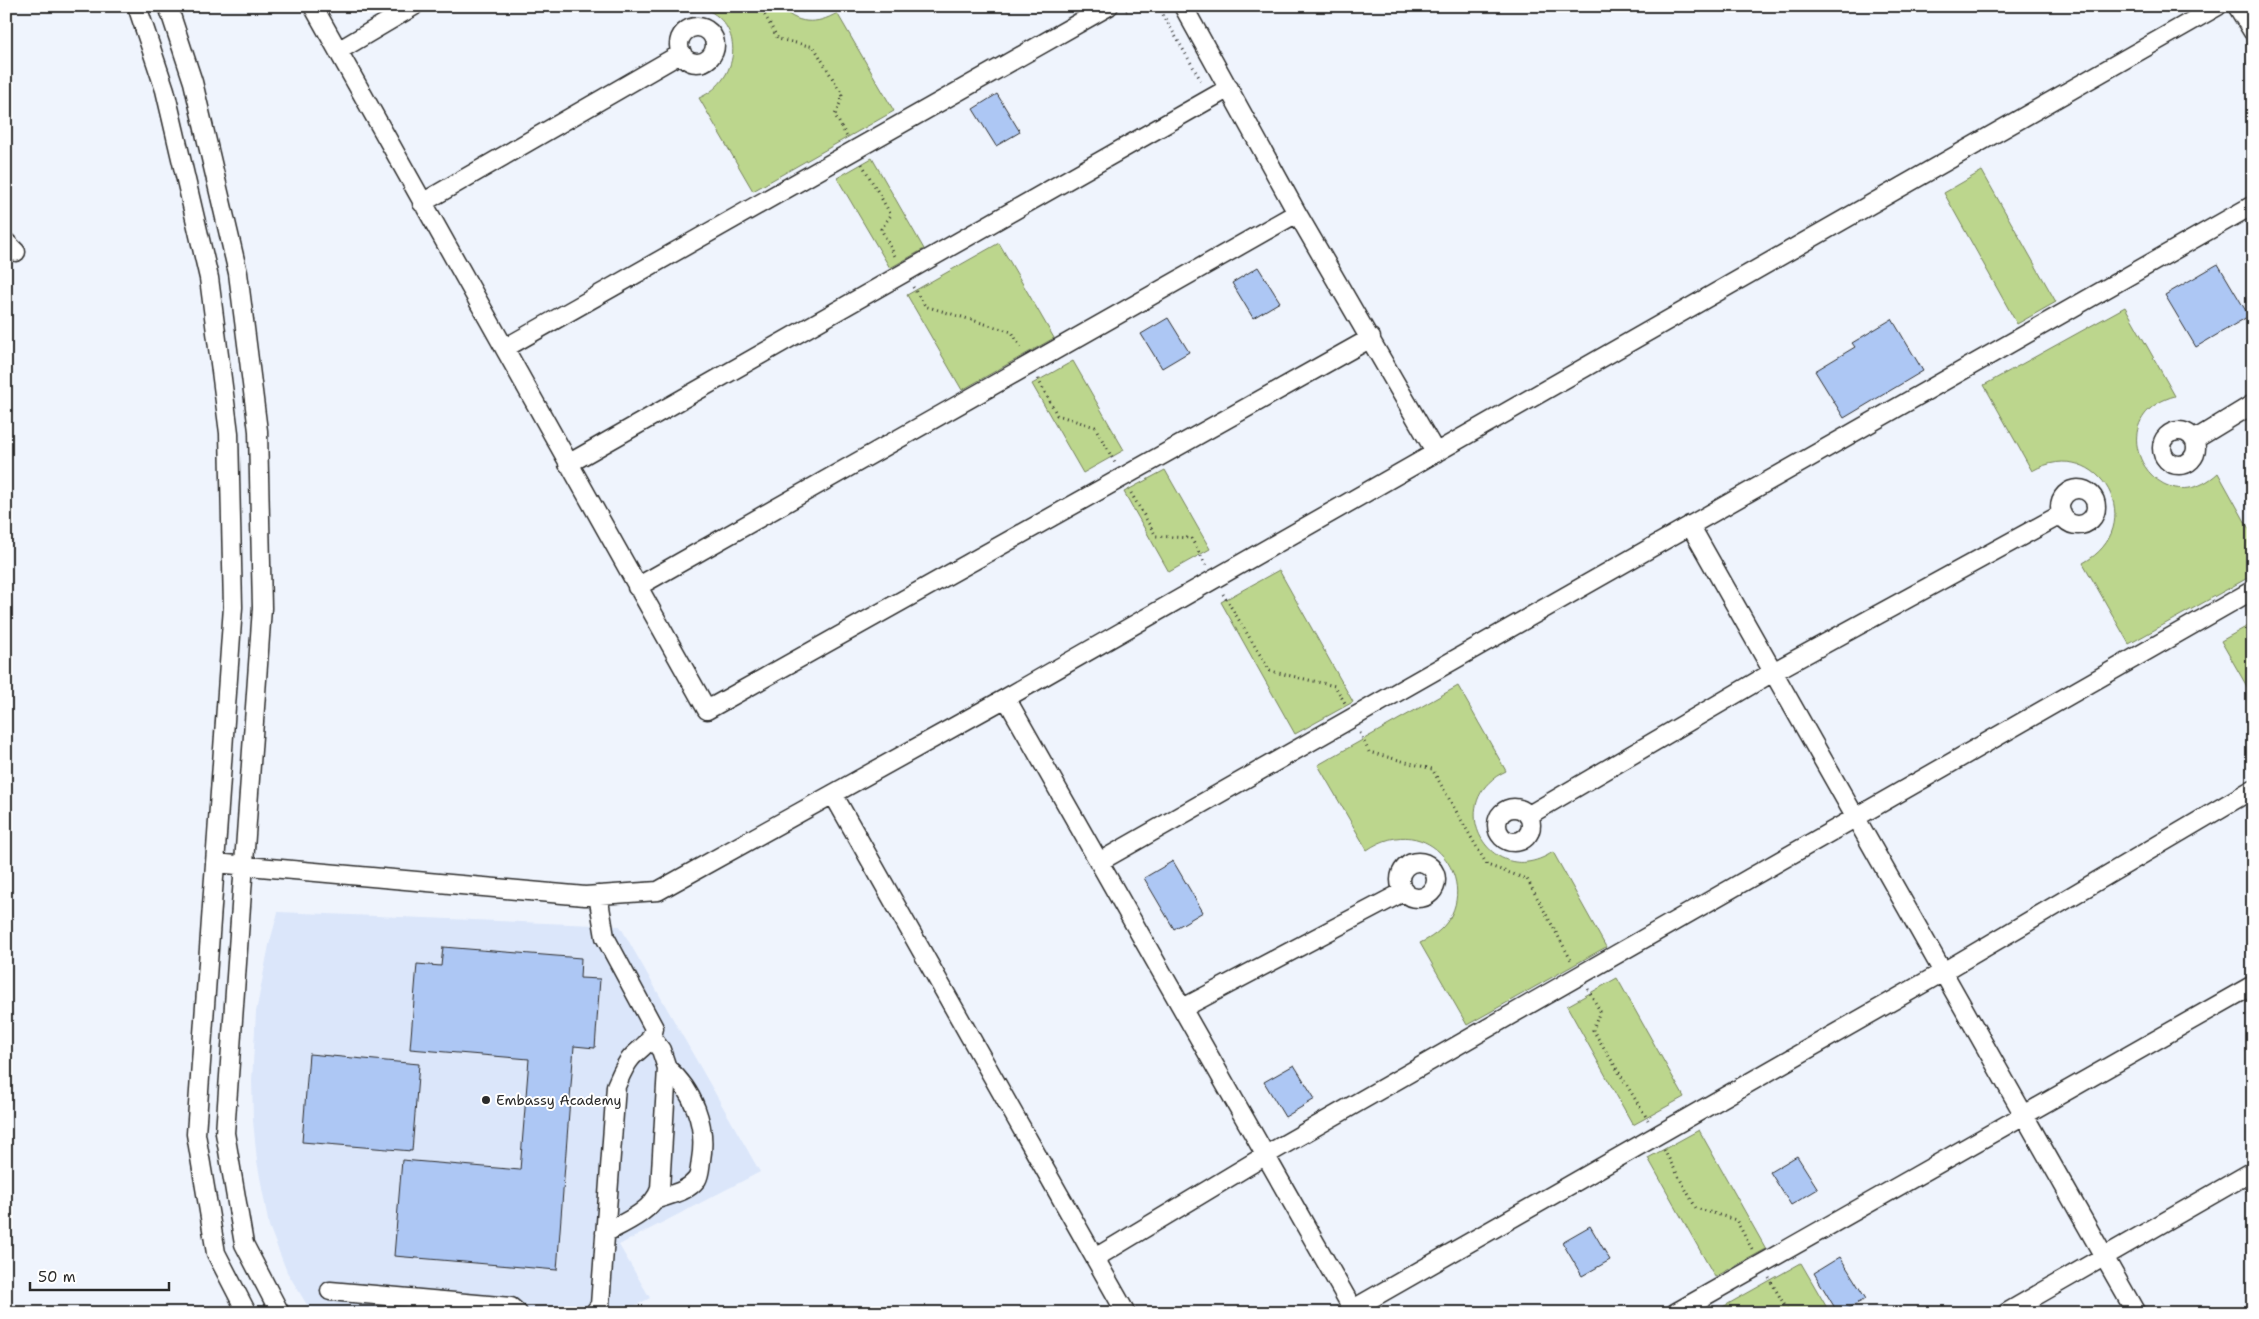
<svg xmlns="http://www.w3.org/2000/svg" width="2259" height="1319" font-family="'Shantell Sans',sans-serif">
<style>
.built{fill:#dbe6fa}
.green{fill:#bcd68d;stroke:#74805c}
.building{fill:#adc7f4;stroke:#2b2b2b}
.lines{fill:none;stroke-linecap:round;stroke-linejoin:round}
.minor-casing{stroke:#2b2b2b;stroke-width:21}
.path{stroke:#2b2b2b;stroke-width:3;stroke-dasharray:1 4;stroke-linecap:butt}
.minor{stroke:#fff;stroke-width:18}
.poi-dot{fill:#2b2b2b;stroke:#fff;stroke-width:2}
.labels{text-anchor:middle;stroke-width:4;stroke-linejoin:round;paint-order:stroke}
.poi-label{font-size:14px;fill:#2b2b2b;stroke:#fff;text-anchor:start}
</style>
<rect width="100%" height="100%" fill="#eff4fd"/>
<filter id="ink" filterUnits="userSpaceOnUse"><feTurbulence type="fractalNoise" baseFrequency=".02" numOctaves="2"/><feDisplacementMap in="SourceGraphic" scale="10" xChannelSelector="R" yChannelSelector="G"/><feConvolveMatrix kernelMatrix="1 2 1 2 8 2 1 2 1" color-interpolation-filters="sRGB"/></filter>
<g filter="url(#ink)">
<path class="built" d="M278,912l342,14 140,246 -141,73 31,53 -29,15h-309l-25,-41 -18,-46 -12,-65 -4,-40 -1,-41 4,-68 13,-67z"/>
<path class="green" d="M696,6h84c16,19 37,19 57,7l57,98 -141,80 -54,-93c44,-19 47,-80 -3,-92z
M872,158l52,91 -34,19 -53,-90z
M1982,171l74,131 -39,22 -73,-131z
M999,243l55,95 -92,52 -55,-95z
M2125,307l50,89c-81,22 -18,133 43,77l35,63v39l-124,69 -46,-81c68,-37 16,-130 -51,-92l-48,-86z
M1073,361l51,89 -41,23 -51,-89z
M1165,470l45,79 -41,23 -45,-80z
M1279,570l74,132 -58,32 -74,-132z
M2253,623v74l-32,-56z
M1458,686l48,85c-66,31 -15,122 47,81l53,95 -139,78 -47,-82c78,-35 18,-142 -53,-93l-49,-85z
M1617,978l67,119 -51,28 -66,-119z
M1699,1130l67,119 -51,28 -67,-119z
M1801,1263l29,50h-118z"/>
<path class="building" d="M997,94l23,38 -24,14 -23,-37z
M2218,264l31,52 -53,31 -31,-52z
M1258,267l22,35 -27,16 -21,-35z
M1168,318l21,34 -27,16 -21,-34z
M1892,319l31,52 -79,47 -29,-47 40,-24 -3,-4z
M1173,861l30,51 -29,17 -30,-51z
M443,947l138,11 -1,20 20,1 -5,69 -21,-2 -17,224 -163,-14 8,-96 118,10 9,-111 -119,-10 7,-85 24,2z
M309,1054l110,10 -7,87 -110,-9z
M1294,1065l21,34 -30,18 -21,-35z
M1797,1156l21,33 -27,16 -21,-33z
M1590,1226l20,34 -28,16 -20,-34z
M1840,1257l26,42 -28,14 -24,-40z"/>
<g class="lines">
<defs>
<path id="minor" d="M137,6l28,84 44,188 20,155 4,174 -37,527 20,119 31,60
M168,6l25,76 45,191 20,158 4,177 -37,525 19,111 36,69
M313,6l394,704 664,-372
M1183,6l114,207 139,240
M2237,6l16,26
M679 45a18 18 0 1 1 36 0a18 18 0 1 1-36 0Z
M338,51l76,-45
M422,203l260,-150
M6,242l10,10
M505,348l604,-342
M2162 448a17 17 0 1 1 34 0a17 17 0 1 1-34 0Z
M2194,440l59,-36
M568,464l661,-376
M2060 507a18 18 0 1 1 36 0a18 18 0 1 1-36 0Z
M1690,525l446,788
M637,587l660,-374
M1006,698l349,615
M833,794l293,519
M1497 825a17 17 0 1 1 34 0a17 17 0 1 1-34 0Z
M1529,815l244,-143 289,-158
M1099,862l1154,-657
M1400 880a18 18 0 1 1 36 0a18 18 0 1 1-36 0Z
M215,863l370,33 73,-5 348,-193 1212,-692
M1183,1008l222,-117
M657,1199c15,-5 30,-7 40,-20 3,-5 3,-13 4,-19 6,-35 -8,-70 -34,-92
M605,1233c19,-10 48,-22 55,-44l7,-121 -6,-18 -9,-12
M1095,1258l171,-103 987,-565
M330,1291l181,16 7,6
M1353,1309l590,-337 310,-183
M594,1313l6,-8 16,-219c4,-9 8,-20 15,-28 10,-11 20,-14 23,-30l-49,-91 -7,-42
M1675,1313l578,-328
M2006,1313l247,-142"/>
</defs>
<use href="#minor" class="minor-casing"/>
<path class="path" d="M760,6l18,33 36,8 29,49 -8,19 12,22
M788,6l15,5 16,-5
M1158,6l45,78
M1126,11l9,-5
M862,164l29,51 -10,14 15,29
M913,287l12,19 87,26 10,18
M1038,379l19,36 38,12 20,36
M1131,493l25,43 35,2 15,27
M1223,594l47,77 65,15 10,17
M1360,733l9,19 63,17 55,96 40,14 44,81
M1588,989l12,22 -7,19 55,90
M1664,1150l32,58 40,12 16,29
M1769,1278l20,35"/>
<use href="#minor" class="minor"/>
</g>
</g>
<circle class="poi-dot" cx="486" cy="1100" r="5"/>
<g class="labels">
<g class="poi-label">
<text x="496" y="1105">Embassy Academy</text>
</g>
</g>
<rect width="2259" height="1319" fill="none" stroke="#fff" stroke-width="25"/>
<rect x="12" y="12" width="2234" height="1294" fill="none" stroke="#2b2b2b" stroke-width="2" filter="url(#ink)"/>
<path d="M30 1282v8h139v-8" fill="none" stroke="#2b2b2b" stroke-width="2.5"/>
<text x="38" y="1282" font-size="15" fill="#2b2b2b" stroke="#ffffff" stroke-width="4" paint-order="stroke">50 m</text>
</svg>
